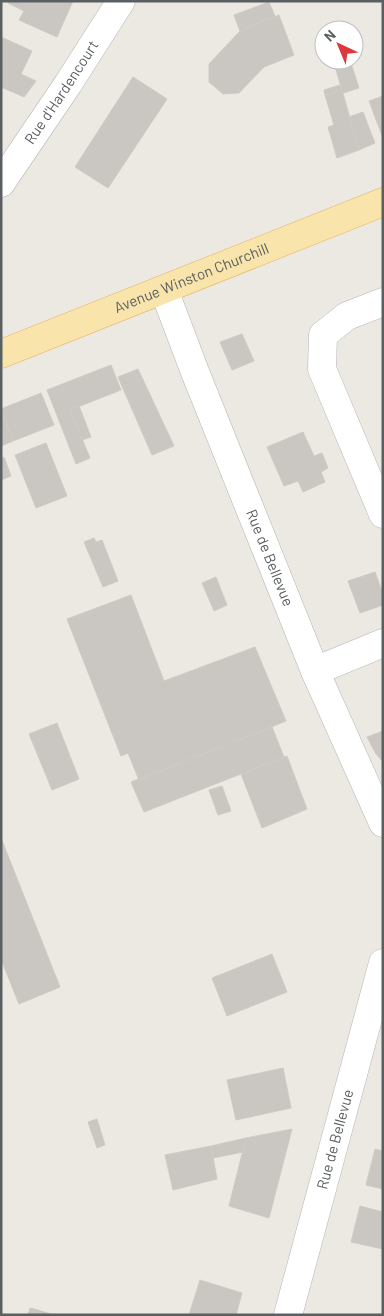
<svg xmlns="http://www.w3.org/2000/svg" width="384" height="1316" font-family="Barlow,sans-serif">
<style>
.building{fill:#cac6c2;stroke:#d0cac1}
.lines{fill:none;stroke-linecap:round;stroke-linejoin:round}
.minor-casing{stroke:#b3b5b9;stroke-width:29}
.major-casing{stroke:#e6b261;stroke-width:29}
.minor{stroke:#fff;stroke-width:28}
.major{stroke:#f9e4ab;stroke-width:28}
.labels{text-anchor:middle;stroke-width:4;stroke-linejoin:round;paint-order:stroke}
.street-label{font-size:15px;fill:#5a5f62;stroke:#fff}
</style>
<rect width="100%" height="100%" fill="#ece9e2"/>
<path class="building" d="M9,1h64l-16,36 -38,-17 5,-9 -16,-8z
M269,2l6,14 -35,15 -6,-16z
M279,15l15,40 -30,12 -25,26 -16,1 -14,-12v-18l31,-33z
M1,37l31,14 -11,23 15,7 -12,16 -23,-10z
M333,60h17l9,28 -16,5z
M133,77l34,22 -59,89 -33,-21z
M340,85l2,5 -17,5 -1,-5z
M342,90l17,60 -22,8 -9,-31 6,-2 -9,-30z
M383,96v42l-14,-37z
M363,112l8,21 -15,6 -7,-22z
M371,133l4,10 -16,7 -3,-11z
M242,334l12,27 -22,9 -12,-28z
M111,365l10,25 -51,20 20,48 -14,6 -29,-74z
M138,369l36,77 -22,9 -34,-78z
M41,393l13,32 -41,16 -12,-32z
M79,406l12,31 -9,3 -12,-30z
M1,411l12,30 -12,5z
M303,432l11,24 8,-3 6,15 -7,4 4,10 -22,10 -5,-11 -14,5 -17,-39z
M46,443l21,53 -31,12 -21,-53z
M4,457l7,19 -10,4v-21z
M94,538l2,4 6,-2 16,41 -15,6 -19,-45z
M375,572l8,22v11l-23,8 -12,-32z
M216,577l11,28 -13,6 -12,-28z
M131,595l33,86 91,-34 31,74 -147,59 -11,-27 -7,3 -54,-137z
M57,723l22,56 -27,11 -23,-56z
M272,727l12,30 -140,55 -13,-30z
M383,731v31l-7,-8 -9,-17z
M287,756l20,53 -45,19 -21,-54z
M222,786l9,25 -13,4 -9,-25z
M1,838l59,149 -41,17 -18,-45z
M272,954l15,38 -60,24 -15,-38z
M283,1068l8,40 -55,12 -9,-40z
M97,1119l8,26 -8,3 -9,-26z
M292,1129l-23,89 -40,-12 17,-68z
M246,1138l-3,14 -30,6 -2,-12z
M211,1146l6,33 -44,11 -8,-35z
M375,1149l8,2v38l-17,-4z
M360,1206l23,6v37l-32,-7z
M200,1280l42,13 -6,22h-47z
M30,1308l8,2 16,5h-26z"/>
<g class="lines">
<defs>
<g id="minor">
<path id="s1" d="M1,183l67,-99 53,-83"/>
<path id="s2" d="M164,290l31,82 120,299 68,152"/>
<path d="M383,302l-36,14 -24,19 -1,34 61,145"/>
<path d="M315,671l68,-28"/>
<path id="s3" d="M288,1315l95,-352"/>
</g>
<g id="major">
<path id="s4" d="M1,354l382,-152"/>
</g>
</defs>
<use href="#minor" class="minor-casing"/>
<use href="#major" class="major-casing"/>
<use href="#minor" class="minor"/>
<use href="#major" class="major"/>
</g>
<g class="labels">
<g class="street-label">
<text dy="5" stroke="none"><textPath href="#s1" startOffset="109">Rue d'Hardencourt</textPath></text>
<text dy="5" stroke="none"><textPath href="#s4" startOffset="205">Avenue Winston Churchill</textPath></text>
<text dy="5" stroke="none"><textPath href="#s2" startOffset="288">Rue de Bellevue</textPath></text>
<text dy="5" stroke="none"><textPath href="#s3" startOffset="182">Rue de Bellevue</textPath></text>
</g>
</g>
<rect width="384" height="1316" fill="none" stroke="#5a5f62" stroke-width="5"/>
<g transform="translate(339 45) rotate(316)"><circle r="24" fill="#ffffff" stroke="#bdbfc0"/>
<path d="M0-4L9 19L0 12L-9 19Z" fill="#dc393e"/>
<text y="-8" font-size="14" font-weight="bold" text-anchor="middle" fill="#5a5f62">N</text>
</g>
</svg>
